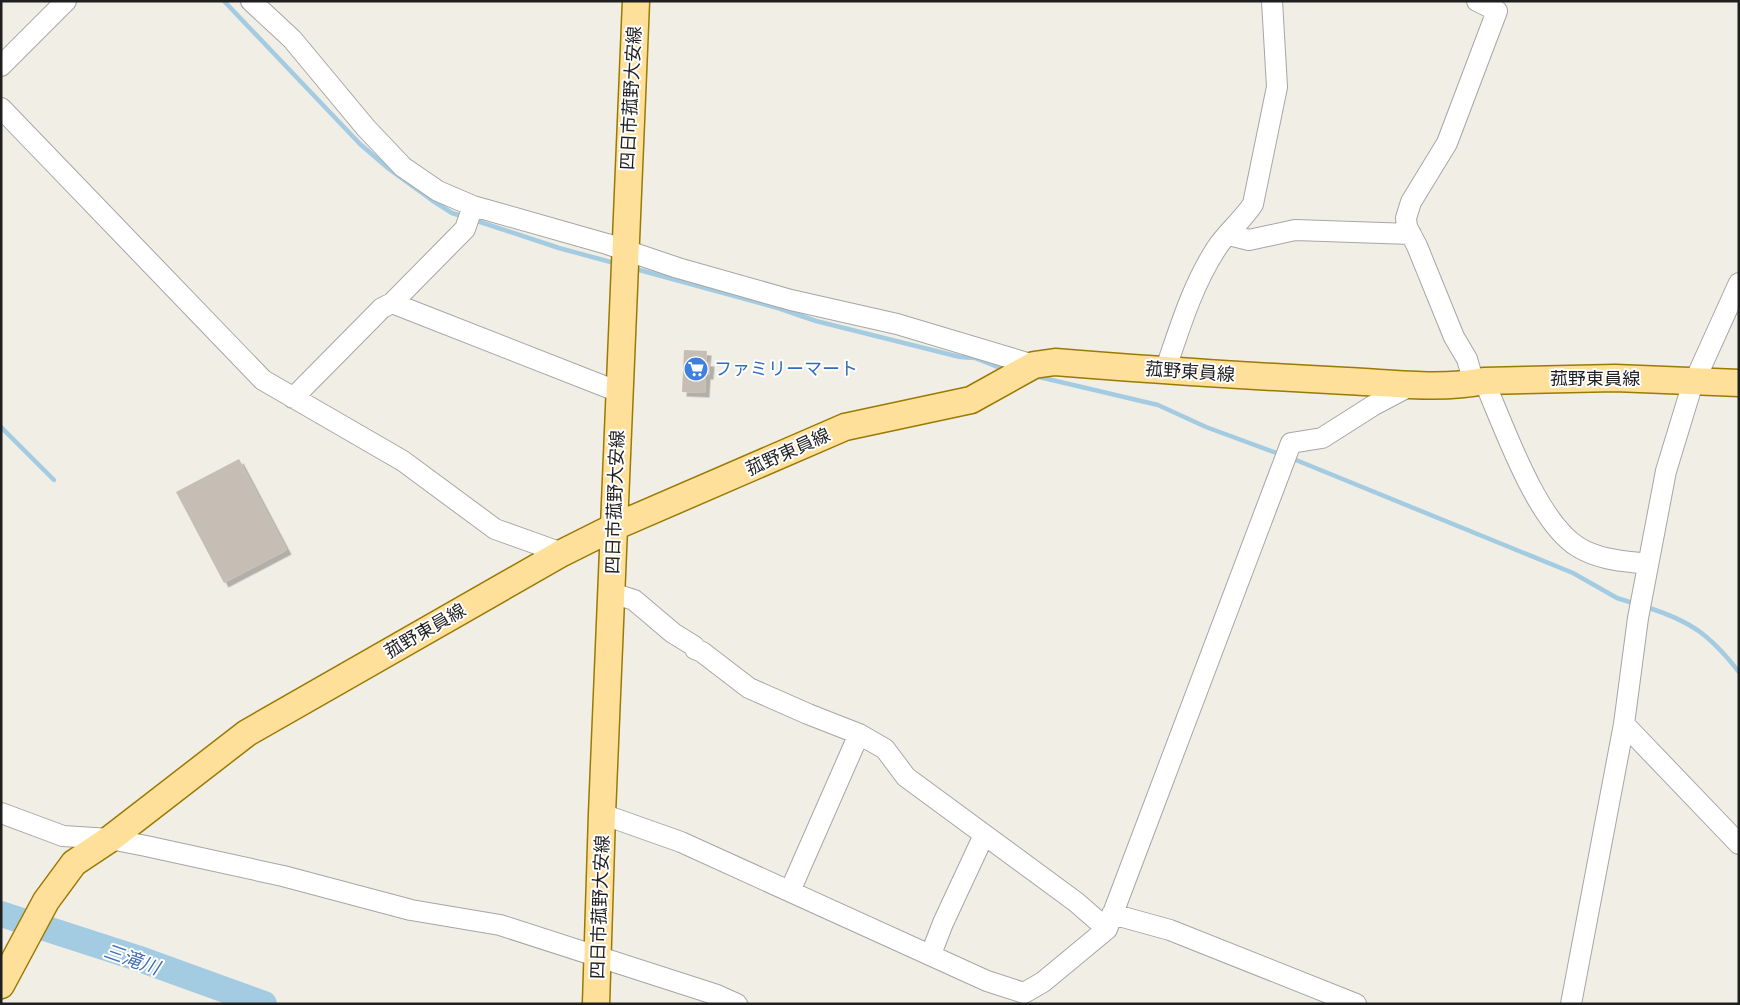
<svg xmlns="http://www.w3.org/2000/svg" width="1740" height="1005" font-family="Arial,'Noto Sans JP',sans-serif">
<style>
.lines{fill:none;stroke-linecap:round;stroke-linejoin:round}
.stream{stroke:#a3cbe1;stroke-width:4.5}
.river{stroke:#a3cbe1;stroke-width:26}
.building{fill:#c6bdb4;filter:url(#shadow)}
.minor-casing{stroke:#a6a6a6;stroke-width:22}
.major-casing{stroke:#9a7a00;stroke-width:29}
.minor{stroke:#fff;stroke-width:20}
.major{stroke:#ffe09b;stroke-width:26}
.labels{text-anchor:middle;stroke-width:4;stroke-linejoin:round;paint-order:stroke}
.street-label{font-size:18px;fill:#1f1f1f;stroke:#fff}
.shop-label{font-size:18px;fill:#366cbe;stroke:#fff;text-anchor:start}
.water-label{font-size:19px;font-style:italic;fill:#4570b5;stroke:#fff}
</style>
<defs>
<filter id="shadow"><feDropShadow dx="4.5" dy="4.5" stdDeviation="0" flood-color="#0004"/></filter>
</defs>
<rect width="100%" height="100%" fill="#f1eee5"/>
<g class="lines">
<path class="stream" d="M224,1l136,143 29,25 44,32 19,12 13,4
M474,220l85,28 59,16
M632,268l146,40 38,13 144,36 15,1 30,12
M1035,376l123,29 48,22 76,28
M1,427l53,53
M1291,458l282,115 44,25 19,6
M1646,607c45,14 64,28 93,65"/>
<path class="river" d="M1,914l136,44 127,46"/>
</g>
<path class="building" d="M684,350l23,1 -1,11h4l-1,13h-3l-1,18 -23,-1z
M239,459l48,91 -63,33 -48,-91z"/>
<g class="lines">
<defs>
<path id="minor" d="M251,1l41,38 74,89 37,39 35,24 35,15 134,38 71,24 113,32 106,24 137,41
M1,66l65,-65
M1,108l262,272 140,81 92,68 67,24
M1229,235l20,5 46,-10 116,4
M392,303l227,89
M1165,371c14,-41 27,-85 51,-122 10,-16 26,-28 37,-45l24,-117 -5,-86
M1484,381c20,45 52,140 94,166 21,13 46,14 70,17
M1474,383l-7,-24 -13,-22 -37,-91 -10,-19 -1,-9 5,-16 36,-59 50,-132 -20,-10
M293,398l89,-90 10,-5 73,-74 8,-23
M612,593l22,7 39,33 21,13 1,3 7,3 47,36 59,26 51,20 26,15 21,28 170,125 31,27
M1624,724l115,120
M1,813l62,23 47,3 36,7 137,30 128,34 89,15 217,70 20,9
M602,814l79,28 306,139 37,12 19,-11 64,-53 184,-486 31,-5 52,-33 40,-21
M790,891l69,-157
M1112,914l58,16 186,74
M931,954l12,-31 41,-88
M1571,1004l53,-280 14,-106 28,-147 25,-82 48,-106"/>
<path id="major" d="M1,985l45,-84 28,-38 36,-24 137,-106 315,-180 52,-26 231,-100 126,-27 63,-35 21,-3c98,8 195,14 292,19 45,2 93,9 137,0l131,-3 124,5
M596,1004l6,-190 34,-813"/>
</defs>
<use href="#minor" class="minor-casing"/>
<use href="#major" class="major-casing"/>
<use href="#minor" class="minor"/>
<use href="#major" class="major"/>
</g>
<defs>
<symbol id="supermarket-disc" viewBox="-11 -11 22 22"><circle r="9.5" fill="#3f7fe0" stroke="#fff"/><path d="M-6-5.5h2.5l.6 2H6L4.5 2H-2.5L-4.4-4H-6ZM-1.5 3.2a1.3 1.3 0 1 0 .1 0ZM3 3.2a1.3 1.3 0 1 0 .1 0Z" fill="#fff"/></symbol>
</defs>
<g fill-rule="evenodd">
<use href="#supermarket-disc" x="682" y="355" width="28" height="28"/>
</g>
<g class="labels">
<g class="street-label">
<text transform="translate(631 98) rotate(-87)" y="6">四日市菰野大安線</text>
<text transform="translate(1190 372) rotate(4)" y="6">菰野東員線</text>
<text x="1595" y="385">菰野東員線</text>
<text transform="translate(788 452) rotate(-24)" y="6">菰野東員線</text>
<text transform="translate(615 502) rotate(-88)" y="6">四日市菰野大安線</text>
<text transform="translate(425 631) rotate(-30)" y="6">菰野東員線</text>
<text transform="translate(600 907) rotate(-88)" y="6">四日市菰野大安線</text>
</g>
<g class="shop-label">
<text x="714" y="375">ファミリーマート</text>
</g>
<g class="water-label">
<text transform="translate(132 959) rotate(19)" y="7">三滝川</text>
</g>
</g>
<rect width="1740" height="1005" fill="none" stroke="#1f1f1f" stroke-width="5"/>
</svg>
